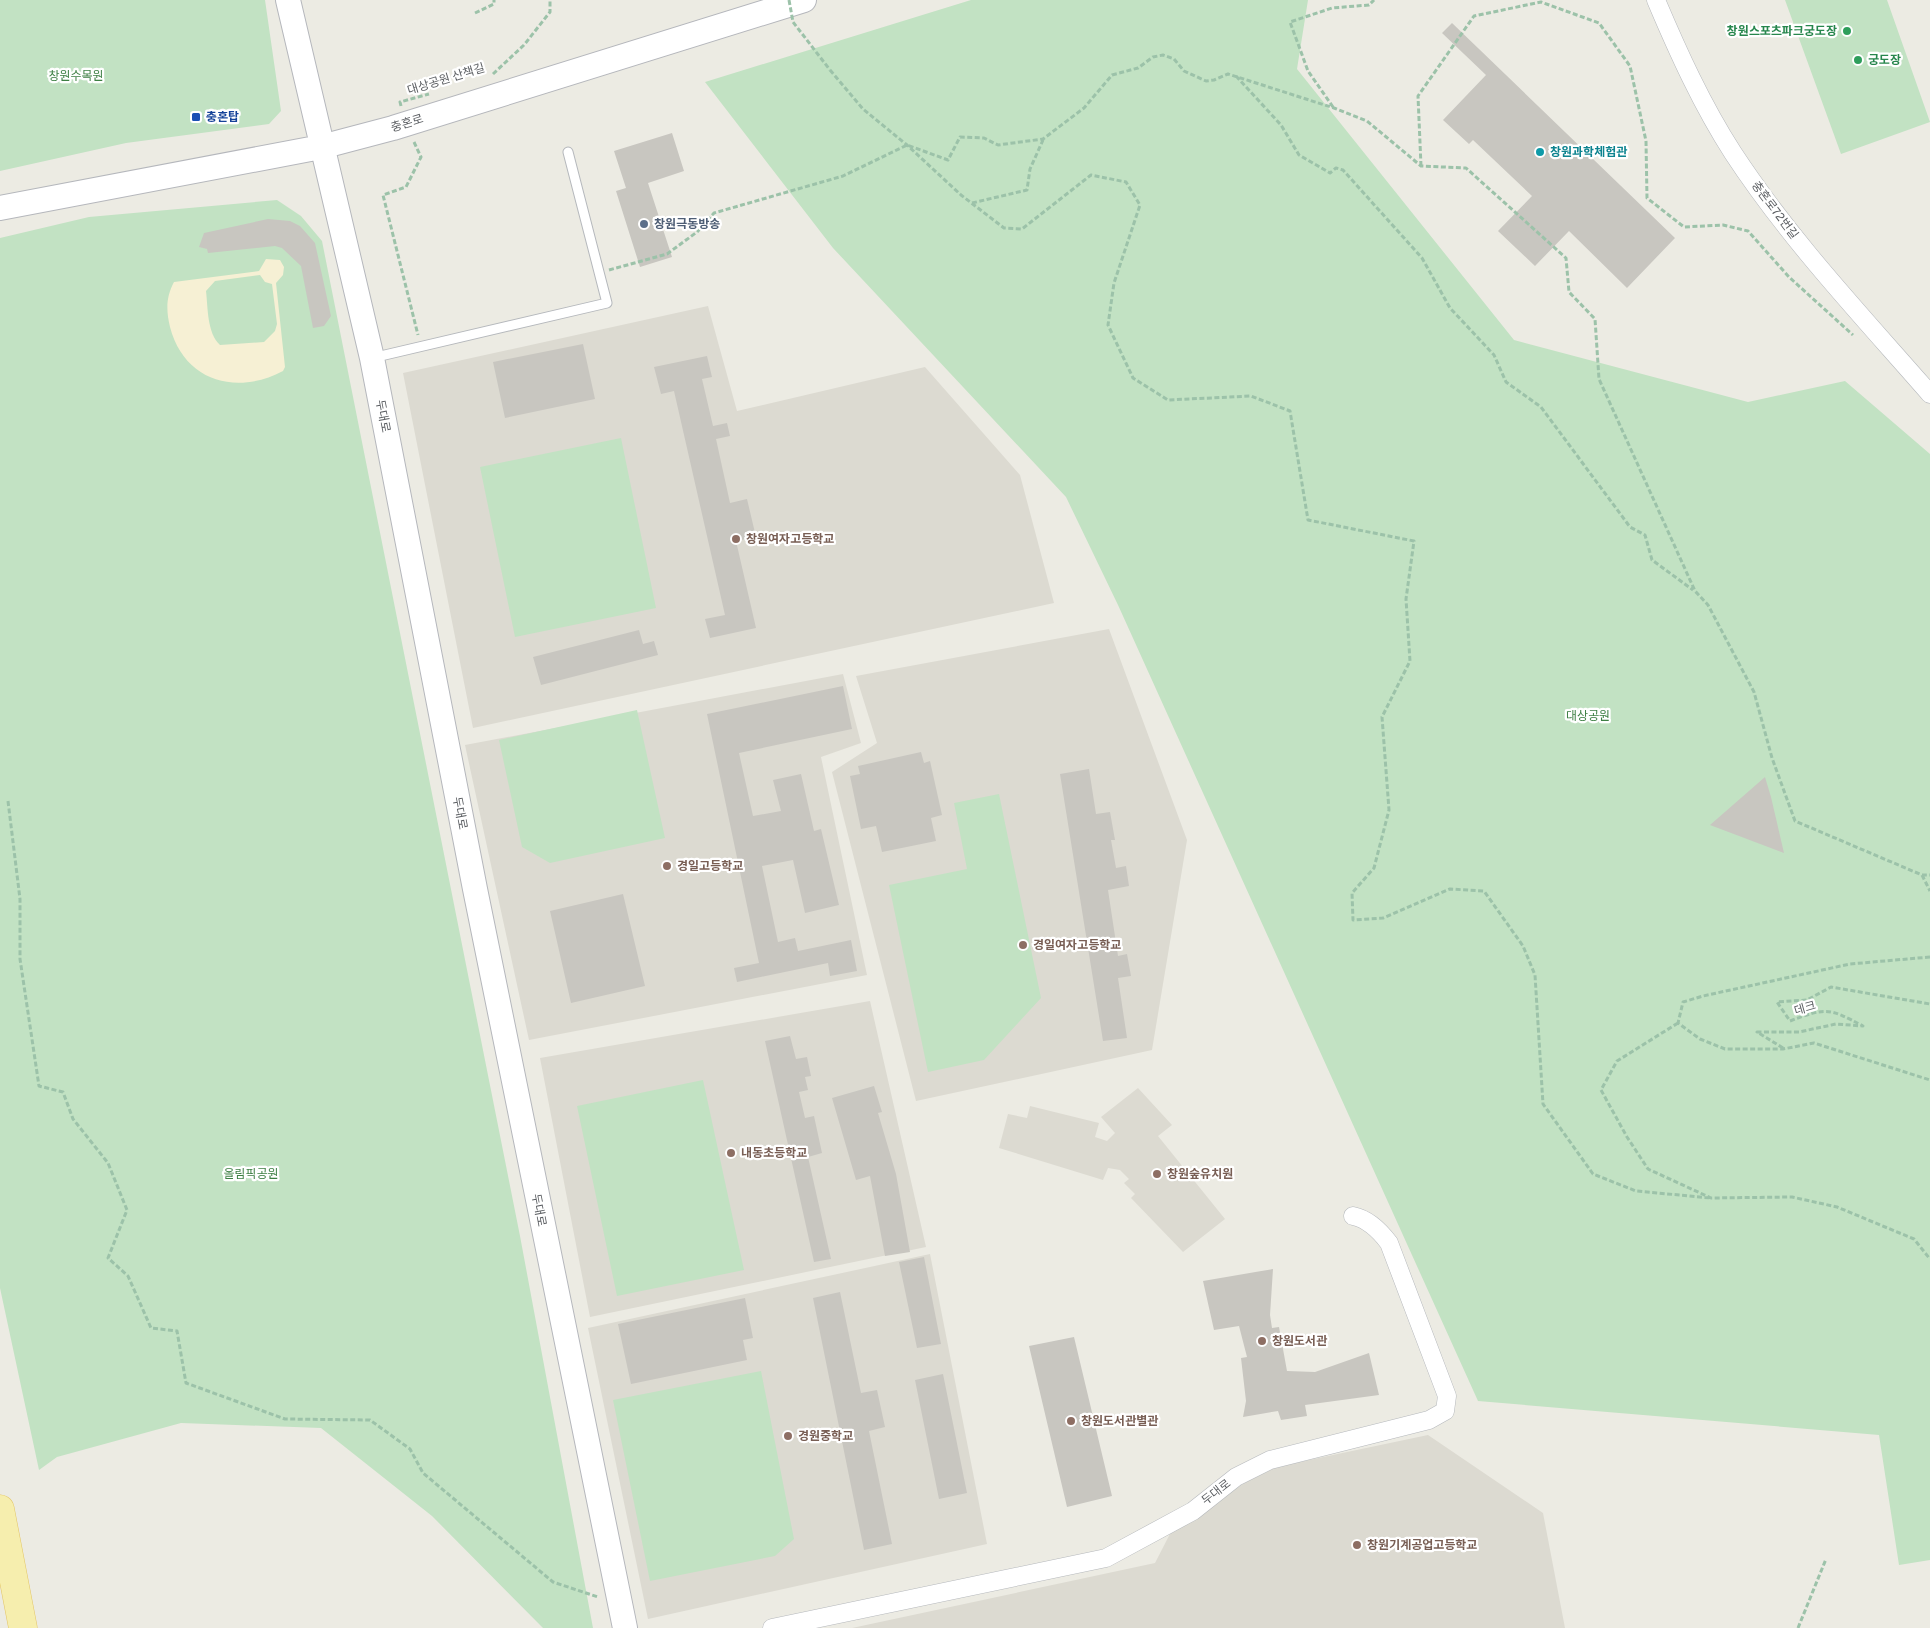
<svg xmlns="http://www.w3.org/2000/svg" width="1930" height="1628" font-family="Overpass,'Noto Sans KR',sans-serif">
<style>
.education{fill:#dcdad1}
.green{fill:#c2e2c3}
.sand{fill:#f6f0d4;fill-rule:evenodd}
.building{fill:#c8c6c0}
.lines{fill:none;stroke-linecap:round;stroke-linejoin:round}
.lane-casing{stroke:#b5b8bc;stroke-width:11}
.street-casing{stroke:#b5b8bc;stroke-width:19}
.secondary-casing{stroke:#b5b7bc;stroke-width:26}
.primary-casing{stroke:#e3c566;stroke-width:29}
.path{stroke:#9cc2a9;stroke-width:3;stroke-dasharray:5 2.5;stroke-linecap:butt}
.lane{stroke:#fff;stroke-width:9}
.street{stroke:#fff;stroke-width:18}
.secondary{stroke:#fff;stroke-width:24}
.primary{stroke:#f6eeae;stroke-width:28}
.path-bridge{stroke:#9cc2a9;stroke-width:3;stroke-dasharray:5 2.5;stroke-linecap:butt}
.leisure-dot{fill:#2e9e5b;stroke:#fff;stroke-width:2}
.transit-dot{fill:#1a4fb4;stroke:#fff;stroke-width:2}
.culture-dot{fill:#0f9aa8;stroke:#fff;stroke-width:2}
.service-dot{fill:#5c6f8a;stroke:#fff;stroke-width:2}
.education-dot{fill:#8d6e63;stroke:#fff;stroke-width:2}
.labels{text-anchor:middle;stroke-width:4.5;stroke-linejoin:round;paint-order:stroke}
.leisure-label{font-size:12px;font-weight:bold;fill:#27864d;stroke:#fff;text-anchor:end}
.park-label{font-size:12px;fill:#3d7f43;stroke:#fff}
.street-label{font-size:12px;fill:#5b5e62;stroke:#fff}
.transit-label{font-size:12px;font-weight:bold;fill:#164399;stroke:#fff;text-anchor:start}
.culture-label{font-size:12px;font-weight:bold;fill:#0d838f;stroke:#fff;text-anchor:start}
.service-label{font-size:12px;font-weight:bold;fill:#4e5e75;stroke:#fff;text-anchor:start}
.education-label{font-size:12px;font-weight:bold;fill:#785e54;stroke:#fff;text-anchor:start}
</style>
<rect width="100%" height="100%" fill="#ecebe3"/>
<path class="education" d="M708,306l29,105 188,-44 95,108 34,128 -581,125 -70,-355z
M1109,629l78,211 -35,210 -236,51 -84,-329 45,-29 -21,-67z
M843,674l18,69 -40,14 46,218 -338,65 -64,-295z
M870,1001l56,246 -336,70 -50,-259z
M1138,1088l34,37 -14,11 67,83 -42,33 -52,-54 4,-4 -11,-11 5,-4 -9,-9 -12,-2 -5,12 -104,-32 9,-34 19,4 3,-12 69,17 -4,14 12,4 8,-8 -14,-16z
M930,1254l57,290 -339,75 -60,-291z
M1428,1435l115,78 22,115h-713l303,-65 18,-35 94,-59z"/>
<path class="green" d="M0,0h265l16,111 -12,13 -143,19 -126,28z
M971,0h337l-11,69 217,271 234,62 97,-21 85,73v1106l-31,5 -20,-130 -401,-34 -360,-796 -52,-108 -233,-249 -128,-166z
M1785,0h102l43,122 -89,32z
M277,200l24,16 21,25 198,995 73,392h-50l-111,-112 -111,-88 -140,-5 -124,34 -18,13 -39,-182v-1050l89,-21z
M621,438l35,170 -141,29 -35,-170z
M637,710l28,128 -115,25 -28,-16 -23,-107z
M999,794l42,204 -57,62 -56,12 -39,-187 78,-16 -13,-66z
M703,1080l41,190 -127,26 -40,-190z
M761,1371l33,168 -19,17 -125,25 -37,-181z"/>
<path class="sand" d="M266,259l14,1 4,7 -1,8 -7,8 9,84 -2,4c-47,25 -99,10 -113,-44 -4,-17 -4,-30 4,-45l85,-11zM260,275l5,7 7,2 5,40 -2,7 -11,11 -44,3c-13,-12 -12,-37 -14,-54l9,-10z"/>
<path class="building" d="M1452,23l223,215 -48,50 -58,-57 -34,35 -37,-35 34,-35 -59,-56 -4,4 -26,-24 43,-45 -44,-42z
M672,133l12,38 -36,12 24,74 -32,10 -24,-76 10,-3 -12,-37z
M268,219l22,2 10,5 15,17 16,73 -7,10 -11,2 -12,-62 -19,-18 -7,-2 -67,7 -1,-4 -8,-2 5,-14z
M583,344l12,55 -90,19 -12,-56z
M707,356l5,21 -10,2 11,47 14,-3 3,13 -14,3 14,64 17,-4 9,38 -20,4 20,87 -46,10 -5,-19 20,-4 -51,-224 -13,3 -7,-27z
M639,630l4,14 11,-3 4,14 -117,30 -8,-28z
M843,686l9,43 -113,24 14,63 28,-5 -8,-31 28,-6 13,57 7,-2 18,76 -34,8 -12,-53 -31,6 16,76 17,-4 3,13 53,-11 6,31 -27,5 -2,-13 -91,19 -3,-14 25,-5 -52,-249z
M921,752l3,11 6,-2 12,54 -11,3 5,23 -54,11 -6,-26 -15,3 -11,-53 10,-2 -2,-8z
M1089,769l7,45 14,-2 5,28h-4l5,28 10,-2 3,20 -21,4 10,66 9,-2 4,22 -13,2 9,60 -24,3 -43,-267z
M1765,777l6,20 13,56 -74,-28z
M623,894l22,92 -74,17 -21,-92z
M790,1036l6,23 11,-2 4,19 -6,1 3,13 -9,2 6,26 9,-2 8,37 -14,4 23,102 -17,3 -49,-221z
M874,1086l8,26 -4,1 18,61 14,78 -25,4 -15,-80 -14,4 -24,-82z
M924,1257l17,87 -24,4 -18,-86z
M1273,1269l-3,46 2,13 7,-1 8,44 28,1 54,-19 10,42 -74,10 2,11 -26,4 -3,-9 -35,6 3,-16 -5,-43 6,-1 -8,-31 -25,4 -11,-49z
M840,1292l21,101 16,-3 8,37 -16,4 23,113 -28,6 -51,-252z
M745,1298l8,40 -10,2 4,20 -116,24 -13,-60z
M1074,1337l38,159 -45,11 -38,-161z
M943,1374l24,119 -28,6 -24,-119z"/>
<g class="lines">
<defs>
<path id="lane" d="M372,358l235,-55 -39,-151"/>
<path id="street" d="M1656,0c22,52 46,105 77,153 57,87 129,163 197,241
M772,1628l334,-70 87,-47 43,-34 34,-17 159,-40 16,-9 2,-15 -58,-153c-9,-12 -21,-24 -36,-27"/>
<path id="secondary" d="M288,0l84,358 103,531 150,739
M0,208l321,-61 72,-19 411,-128"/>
<path id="primary" d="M0,1509l23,119"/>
</defs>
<use href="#lane" class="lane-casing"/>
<use href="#street" class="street-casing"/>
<use href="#secondary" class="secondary-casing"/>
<use href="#primary" class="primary-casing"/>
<path class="path" d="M475,13l19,-9v-4
M830,70l33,39 44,36 54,50 43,33 18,1 69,-54 35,7 14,23 -26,78 -6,42 25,53 35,22 83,-4 39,15 18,109 106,21 -8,58 4,62 -28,56 7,93 -15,58 -22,25 1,27 30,-2 67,-29 34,2 39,55 12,29 8,129 50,70 43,17 75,7
M493,74l31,-29 26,-33v-12
M1236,76l45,49 18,30 31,18 6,-5 7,2 79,88 28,50 44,47 12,27 35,25 89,120 15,8 7,25 41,30
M401,106l-1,-4 29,-8
M1333,107l-25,-36 -18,-49 42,-14 37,-3 5,-5
M414,142l7,15 -15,30 -23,8 35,140
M1421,166l-3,-70 56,-80 67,-14 58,21 31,43 16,75 1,57 37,29 39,-2 25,6 41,46 64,58
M972,203l55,-13 3,-21 13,-29
M609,270l58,-16 30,-22 17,-19 129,-37 64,-31 41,15 12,-23 24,1 14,7 45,-6 41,-31 28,-33 26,-7 15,-11 10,-2 11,4 10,12 22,10 8,-1 14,-6 106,34 33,13 54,45 45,2 100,90 3,34 26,27 4,60 96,212 13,14 46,87 18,66 23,63 127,54h8
M8,801l12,98v60l19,127 24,6 10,27 35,44 19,47 -19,48 20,18 23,52 26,3 9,52 99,36 85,1 40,29 13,24 130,109 45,15
M1922,875l8,16
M1930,957l-80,7 -147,32 -20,6 -5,21 22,16 25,10h58l31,-6 116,37
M1678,1023l-61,38 -16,29 26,47 21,32 63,29 81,-1 45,10 77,32 16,20
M1783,1048l-26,-16h42l37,-8 27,2c-34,-18 -36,-19 -73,-5l-13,-19 30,-2 24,-13 99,17
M1798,1628l28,-69"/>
<use href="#lane" class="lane"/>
<use href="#street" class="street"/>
<use href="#secondary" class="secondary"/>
<use href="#primary" class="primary"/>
<path class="path-bridge" d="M789,0l4,22 37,48"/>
</g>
<g class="leisure-dot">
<circle cx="1847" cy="31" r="5"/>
<circle cx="1858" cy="60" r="5"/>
</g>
<rect class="transit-dot" x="191" y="112" width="10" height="10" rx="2.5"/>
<circle class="culture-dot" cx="1540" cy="152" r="5"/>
<circle class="service-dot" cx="644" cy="224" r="5"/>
<g class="education-dot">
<circle cx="736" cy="539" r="5"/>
<circle cx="667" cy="866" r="5"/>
<circle cx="1023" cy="945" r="5"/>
<circle cx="731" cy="1153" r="5"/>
<circle cx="1157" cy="1174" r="5"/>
<circle cx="1262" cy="1341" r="5"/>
<circle cx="1071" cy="1421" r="5"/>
<circle cx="788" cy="1436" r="5"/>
<circle cx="1357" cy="1545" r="5"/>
</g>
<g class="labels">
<g class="leisure-label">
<text x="1837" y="35">창원스포츠파크궁도장</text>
<text x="1868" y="64" text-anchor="start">궁도장</text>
</g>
<g class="park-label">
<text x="76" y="80">창원수목원</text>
<text x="1588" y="720">대상공원</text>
<text x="251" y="1178">올림픽공원</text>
</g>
<g class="street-label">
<text transform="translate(446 79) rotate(-17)" y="4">대상공원 산책길</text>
<text transform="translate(407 123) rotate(-17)" y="4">충혼로</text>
<text transform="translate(1775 210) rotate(53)" y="4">충혼로72번길</text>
<text transform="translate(383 416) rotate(79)" y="4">두대로</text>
<text transform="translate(460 813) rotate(79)" y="4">두대로</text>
<text transform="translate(1805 1008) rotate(-16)" y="4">데크</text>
<text transform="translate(539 1210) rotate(79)" y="4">두대로</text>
<text transform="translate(1216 1492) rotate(-38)" y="4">두대로</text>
</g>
<g class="transit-label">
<text x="206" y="121">충혼탑</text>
</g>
<g class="culture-label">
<text x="1550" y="156">창원과학체험관</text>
</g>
<g class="service-label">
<text x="654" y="228">창원극동방송</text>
</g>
<g class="education-label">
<text x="746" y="543">창원여자고등학교</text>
<text x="677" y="870">경일고등학교</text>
<text x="1033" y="949">경일여자고등학교</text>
<text x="741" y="1157">내동초등학교</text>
<text x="1167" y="1178">창원숲유치원</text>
<text x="1272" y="1345">창원도서관</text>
<text x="1081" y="1425">창원도서관별관</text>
<text x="798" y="1440">경원중학교</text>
<text x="1367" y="1549">창원기계공업고등학교</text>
</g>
</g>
</svg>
